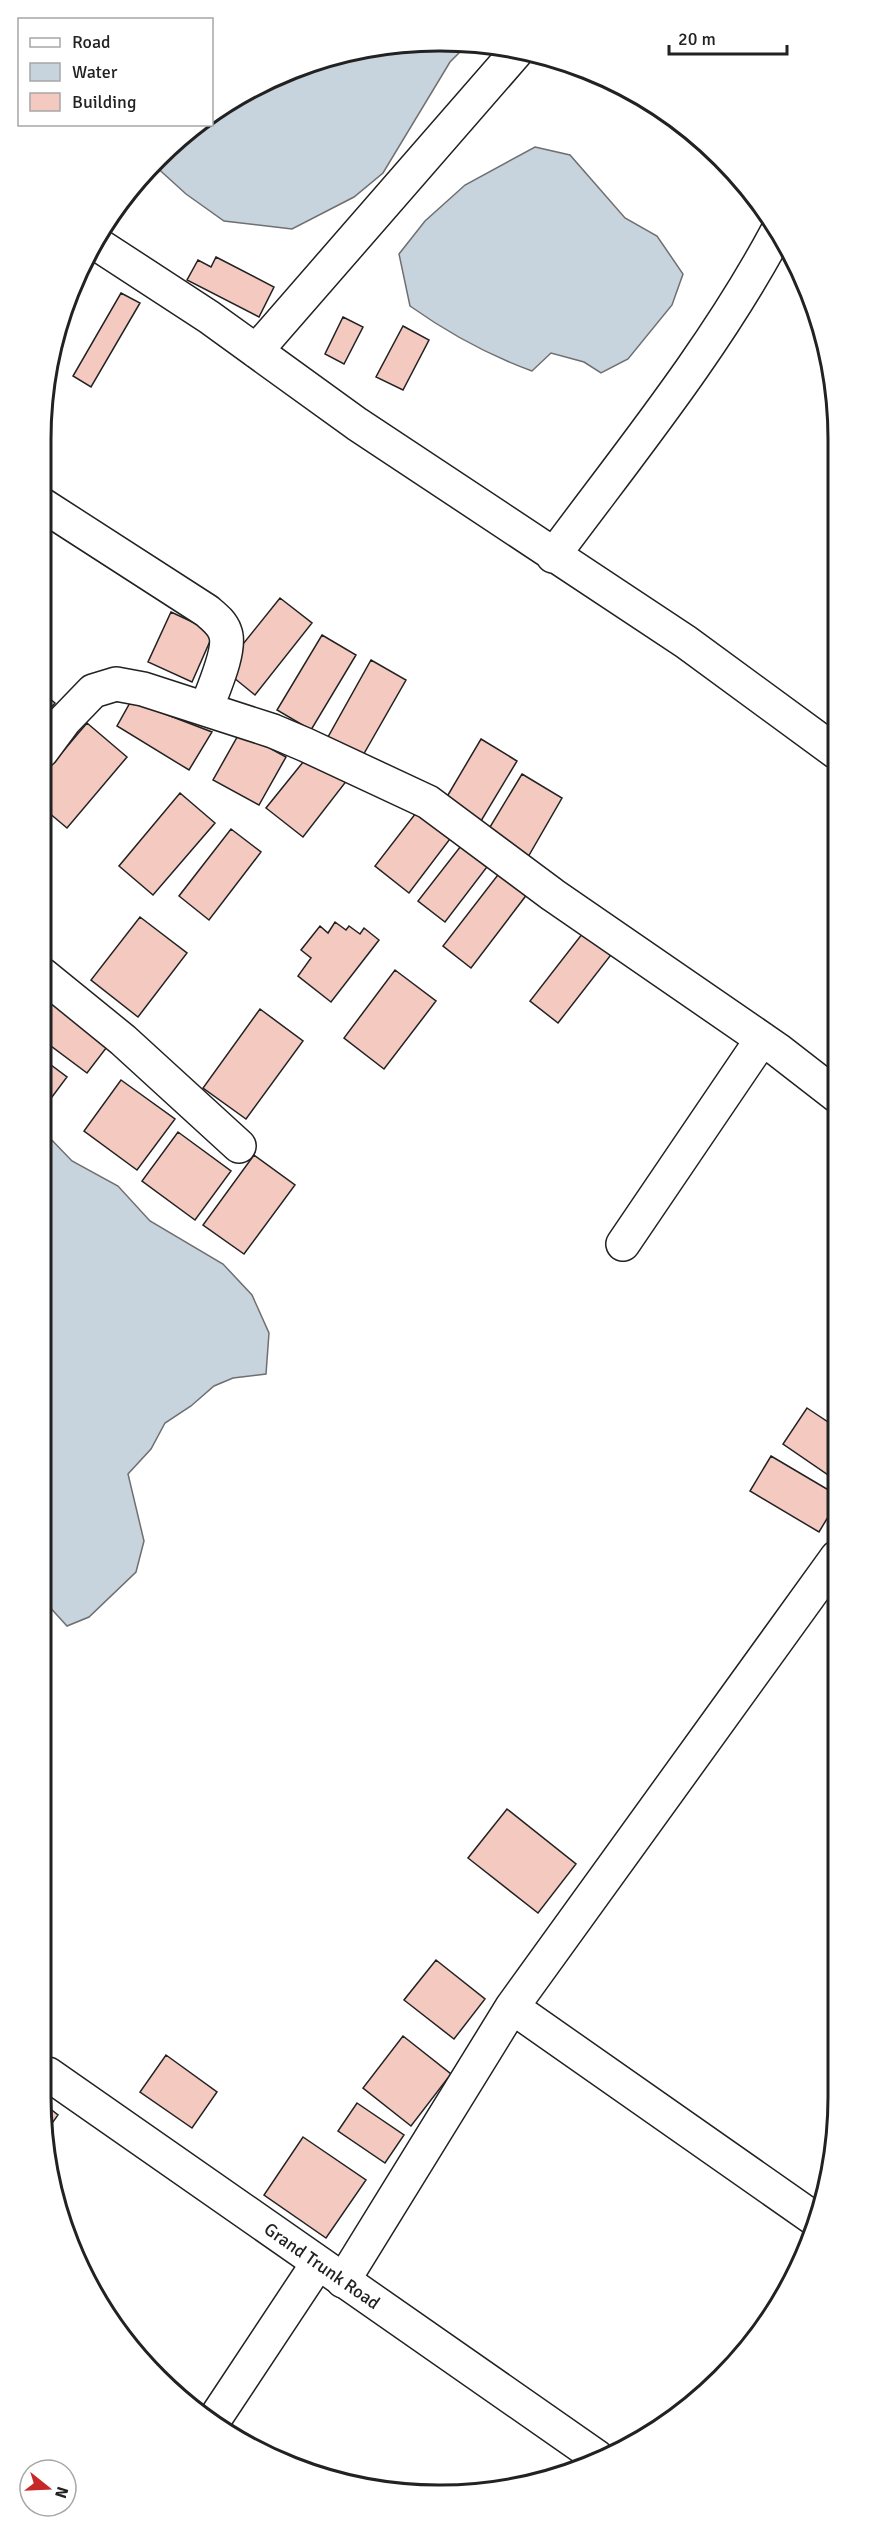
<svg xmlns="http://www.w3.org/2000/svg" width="879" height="2536" font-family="Signika,sans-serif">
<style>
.water{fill:#c7d3dd;stroke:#6f6f6f;stroke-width:1.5}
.building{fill:#f3c9c0;stroke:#222;stroke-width:1.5}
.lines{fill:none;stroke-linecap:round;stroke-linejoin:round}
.street-casing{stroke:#222;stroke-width:36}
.primary-casing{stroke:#222;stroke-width:36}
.street{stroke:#fff;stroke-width:33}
.primary{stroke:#fff;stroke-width:33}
.labels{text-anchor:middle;stroke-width:4.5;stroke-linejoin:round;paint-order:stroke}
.street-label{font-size:18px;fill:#222;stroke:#fff}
.rim{fill:none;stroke:#222;stroke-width:3}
</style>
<rect width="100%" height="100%" fill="#fff"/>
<path class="water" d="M470,42l-20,20 -67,111 -29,24 -62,32 -68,-8 -38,-27 -33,-30c17,-18 33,-40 59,-40v-10c63,-45 138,-69 216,-71 13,-1 28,-3 42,-1z
M535,147l35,8 55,63 32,18 26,38 -11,31 -44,54 -27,14 -17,-11 -33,-9 -19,18c-44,-16 -84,-38 -122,-65l-11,-52 26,-33 40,-36z
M44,1132l28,29 46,25 32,35 73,43 29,31 17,38 -3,41 -33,4 -19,8 -23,20 -26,17 -14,26 -23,25 16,67 -8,31 -47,45 -22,9 -21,-23z"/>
<path class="building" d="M216,257l58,30 -15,30 -72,-37 11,-20 13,7z
M121,293l19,10 -49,84 -18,-11z
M343,317l20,10 -19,37 -19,-10z
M403,326l26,14 -26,50 -27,-13z
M280,598l32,25 -57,72 -32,-26z
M171,612l43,20 -22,50 -44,-20z
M322,635l34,20 -45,75 -34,-20z
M371,660l35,20 -44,77 -34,-20z
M42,692l13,11 -13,15z
M131,701l81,31 -23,38 -72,-44z
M87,723l40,34 -60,71 -25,-21v-31z
M240,732l46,25 -27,48 -46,-25z
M481,739l36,22 -36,60 -36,-21z
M312,751l36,28 -45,58 -37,-29z
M522,774l40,24 -34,59 -41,-25z
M180,793l35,30 -62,72 -34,-29z
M419,809l34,26 -44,58 -34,-27z
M231,829l30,23 -52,68 -30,-24z
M464,842l26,21 -45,59 -27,-21z
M504,867l27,22 -60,79 -28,-22z
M140,917l47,36 -49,64 -47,-37z
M335,922l11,8 3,-4 11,8 4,-6 15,12 -48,62 -33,-26 13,-18 -10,-8 19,-24 8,7z
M586,929l28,22 -56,72 -28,-22z
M395,970l41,31 -52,68 -40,-31z
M49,998l61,45 -23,30 -44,-33v-33z
M260,1009l43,32 -57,78 -43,-31z
M43,1059l24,18 -24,32z
M121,1080l54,39 -38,51 -53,-39z
M178,1132l53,39 -36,49 -53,-39z
M254,1155l41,30 -51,69 -41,-29z
M807,1408l30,20v53l-54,-37z
M771,1456l66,39v7l-18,30 -69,-41z
M507,1809l69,55 -38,49 -70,-55z
M436,1960l49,39 -31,40 -50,-39z
M403,2036l48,38 -40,52 -48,-38z
M166,2055l51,37 -25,36 -52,-36z
M357,2103l47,32 -19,28 -47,-32z
M48,2107l10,8 -10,14z
M303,2137l63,43 -40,58 -62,-43z"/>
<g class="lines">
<defs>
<path id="street" d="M94,242l115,75 148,107 329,218 150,110
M256,351l262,-301
M41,504l166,107c7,6 15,12 18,21 7,17 -13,60 -19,77
M553,556c78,-105 162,-208 224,-324
M42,751l23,-31 28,-29 23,-7 27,5 130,42 33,14 122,57 125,93 225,155 58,45
M43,975l80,65 116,106
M623,1244l139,-205
M512,2007l304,213
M343,2281l169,-274 325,-450
M212,2423l106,-160"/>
<path id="primary" d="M48,2074l549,383"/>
</defs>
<use href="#street" class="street-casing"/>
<use href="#primary" class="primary-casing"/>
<use href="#street" class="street"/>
<use href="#primary" class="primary"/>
</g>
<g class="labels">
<g class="street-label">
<text transform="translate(322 2266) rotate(35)" y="6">Grand Trunk Road</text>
</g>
</g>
<path d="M0 0H879V2536H0ZM439 51H440A388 388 0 0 1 828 439V2097A388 388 0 0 1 440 2485H439A388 388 0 0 1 51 2097V439A388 388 0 0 1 439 51Z" fill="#fff" fill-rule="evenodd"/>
<path class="rim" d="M439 51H440A388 388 0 0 1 828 439V2097A388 388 0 0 1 440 2485H439A388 388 0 0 1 51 2097V439A388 388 0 0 1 439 51Z"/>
<rect x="18" y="18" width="195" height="108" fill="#ffffff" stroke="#a7a7a7" stroke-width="1.5"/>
<rect x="30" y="38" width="30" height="9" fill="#ffffff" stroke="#a7a7a7" stroke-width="1.5"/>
<text x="72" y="48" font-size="18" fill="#222222">Road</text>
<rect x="30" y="63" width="30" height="18" fill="#c7d3dd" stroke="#a7a7a7" stroke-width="1.5"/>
<text x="72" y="78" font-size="18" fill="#222222">Water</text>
<rect x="30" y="93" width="30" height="18" fill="#f3c9c0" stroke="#a7a7a7" stroke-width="1.5"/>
<text x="72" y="108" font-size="18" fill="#222222">Building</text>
<g transform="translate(48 2488) rotate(108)"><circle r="28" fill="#ffffff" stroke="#a7a7a7" stroke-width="1.5"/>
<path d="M0-4.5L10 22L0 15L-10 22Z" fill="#c62828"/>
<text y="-9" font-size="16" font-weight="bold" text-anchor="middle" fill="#222222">N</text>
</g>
<path d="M669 45v9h118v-9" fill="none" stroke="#222222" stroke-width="3"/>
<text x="678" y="45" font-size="18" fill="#222222" stroke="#ffffff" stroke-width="4.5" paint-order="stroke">20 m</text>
</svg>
